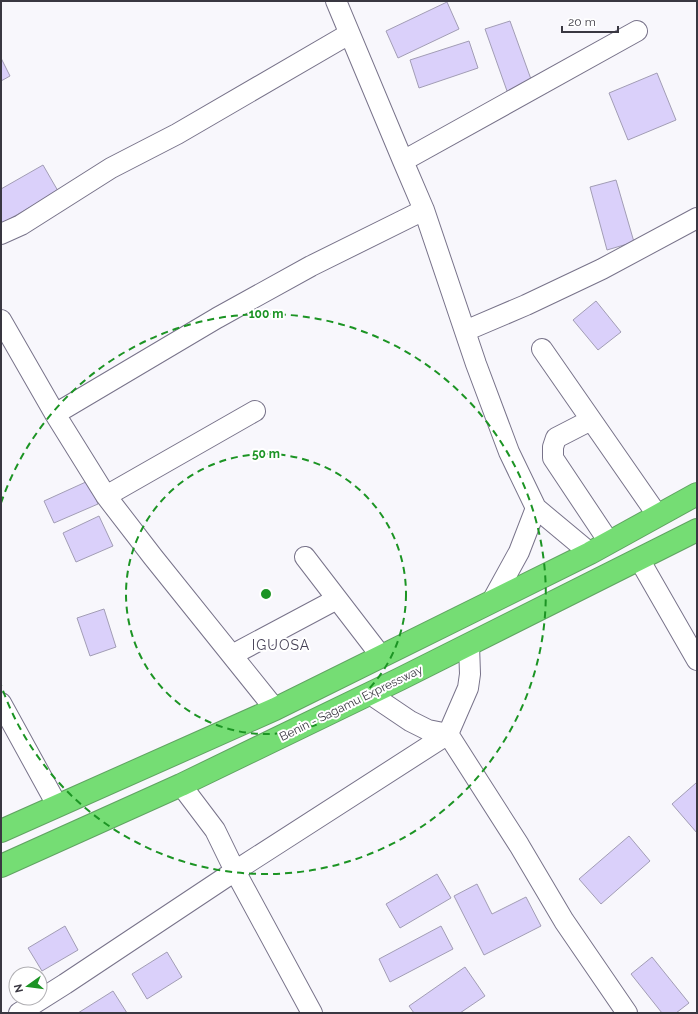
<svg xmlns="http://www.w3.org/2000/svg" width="698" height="1014" font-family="Raleway,sans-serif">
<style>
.building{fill:#dad0fa;stroke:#a29db5}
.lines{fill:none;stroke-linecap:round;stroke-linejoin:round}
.minor-casing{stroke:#78738a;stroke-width:22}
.highway-casing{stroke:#60a362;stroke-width:24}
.minor{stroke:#fff;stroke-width:20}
.highway{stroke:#75dd74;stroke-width:22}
.ring{fill:none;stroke:#1c9424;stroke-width:2;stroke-dasharray:7 5}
.labels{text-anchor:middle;stroke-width:4;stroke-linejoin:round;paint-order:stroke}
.street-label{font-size:12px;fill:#393741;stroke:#fff}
.quarter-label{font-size:14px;letter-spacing:1px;fill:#464156;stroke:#fff}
.centre{fill:#1c9424;stroke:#fff;stroke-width:2}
.ring-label{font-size:12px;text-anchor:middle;font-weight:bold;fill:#1c9424;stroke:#fff;stroke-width:4;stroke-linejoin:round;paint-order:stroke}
</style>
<rect width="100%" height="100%" fill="#f8f7fc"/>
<path class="building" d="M447,2l12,27 -61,29 -12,-27z
M510,21l22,61 -25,9 -22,-62z
M469,41l9,27 -59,20 -9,-28z
M1,58l9,18 -9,5z
M657,73l19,47 -48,20 -19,-47z
M43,165l15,26 -57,33v-35z
M616,180l18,62 -27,8 -17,-63z
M596,301l25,31 -23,18 -25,-30z
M88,481l10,23 -44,19 -10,-22z
M99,516l14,30 -37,16 -13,-29z
M104,609l12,38 -26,9 -13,-38z
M696,783l1,2v48l-25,-29z
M629,836l21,25 -49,43 -22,-25z
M437,874l14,24 -51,30 -14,-24z
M477,884l15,30 34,-17 15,29 -57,29 -30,-59z
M65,926l13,24 -36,21 -14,-23z
M441,926l12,23 -63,33 -11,-23z
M167,952l15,25 -35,22 -15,-25z
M652,957l37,46 -13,10h-14l-31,-39z
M465,967l20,29 -25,17h-46l-5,-7z
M113,991l14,22h-49z"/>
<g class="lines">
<defs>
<path id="minor" d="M336,1l67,160 21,49 52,154 33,88 27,56 54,45
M403,161l234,-130
M1,234l20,-9 90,-57 66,-34 172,-100
M1,320l54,94 51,82 47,61 122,152
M465,331l61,-26 76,-36 95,-51
M542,349l116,167
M55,414l162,-96 94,-52 113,-56
M591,420l-35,18 -3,9v11l56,84
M106,496l149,-85
M305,557l76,99
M639,559l58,101
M492,601l27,-49 17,-44
M232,655l105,-56
M370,694l40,27 18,9 20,4 71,111 45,76 63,92
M1,703l56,102
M181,785l34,45 20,41 77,142
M19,1013l46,-29 170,-113 213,-137 20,-46 2,-14 -1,-29"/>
<path id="highway" d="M1,831l274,-122 315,-156 107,-59
M1,866l180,-81 219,-106 297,-149"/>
</defs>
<use href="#minor" class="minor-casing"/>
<use href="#highway" class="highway-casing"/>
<use href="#minor" class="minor"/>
<use href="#highway" class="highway"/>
</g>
<g class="ring">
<circle cx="266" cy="594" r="140"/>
<path d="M1 503A280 280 0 1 1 1 685"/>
</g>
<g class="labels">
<g class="street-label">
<text transform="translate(351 703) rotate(-26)" y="4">Benin - Sagamu Expressway</text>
</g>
<g class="quarter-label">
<text x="281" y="650">IGUOSA</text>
</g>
</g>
<circle cx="266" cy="594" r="6" class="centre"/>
<g class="ring-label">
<text x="266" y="318">100 m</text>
<text x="266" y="458">50 m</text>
</g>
<rect width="698" height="1014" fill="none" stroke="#393741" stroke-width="4"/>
<g transform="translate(28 986) rotate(256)"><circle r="19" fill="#ffffff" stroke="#b0afb3"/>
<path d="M0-3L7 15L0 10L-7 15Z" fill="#1c9424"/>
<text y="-6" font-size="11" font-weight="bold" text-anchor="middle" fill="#393741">N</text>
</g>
<path d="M562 26v6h56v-6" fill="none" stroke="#393741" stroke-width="2"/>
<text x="568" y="26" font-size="12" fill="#393741" stroke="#ffffff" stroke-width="3" paint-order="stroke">20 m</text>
</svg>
